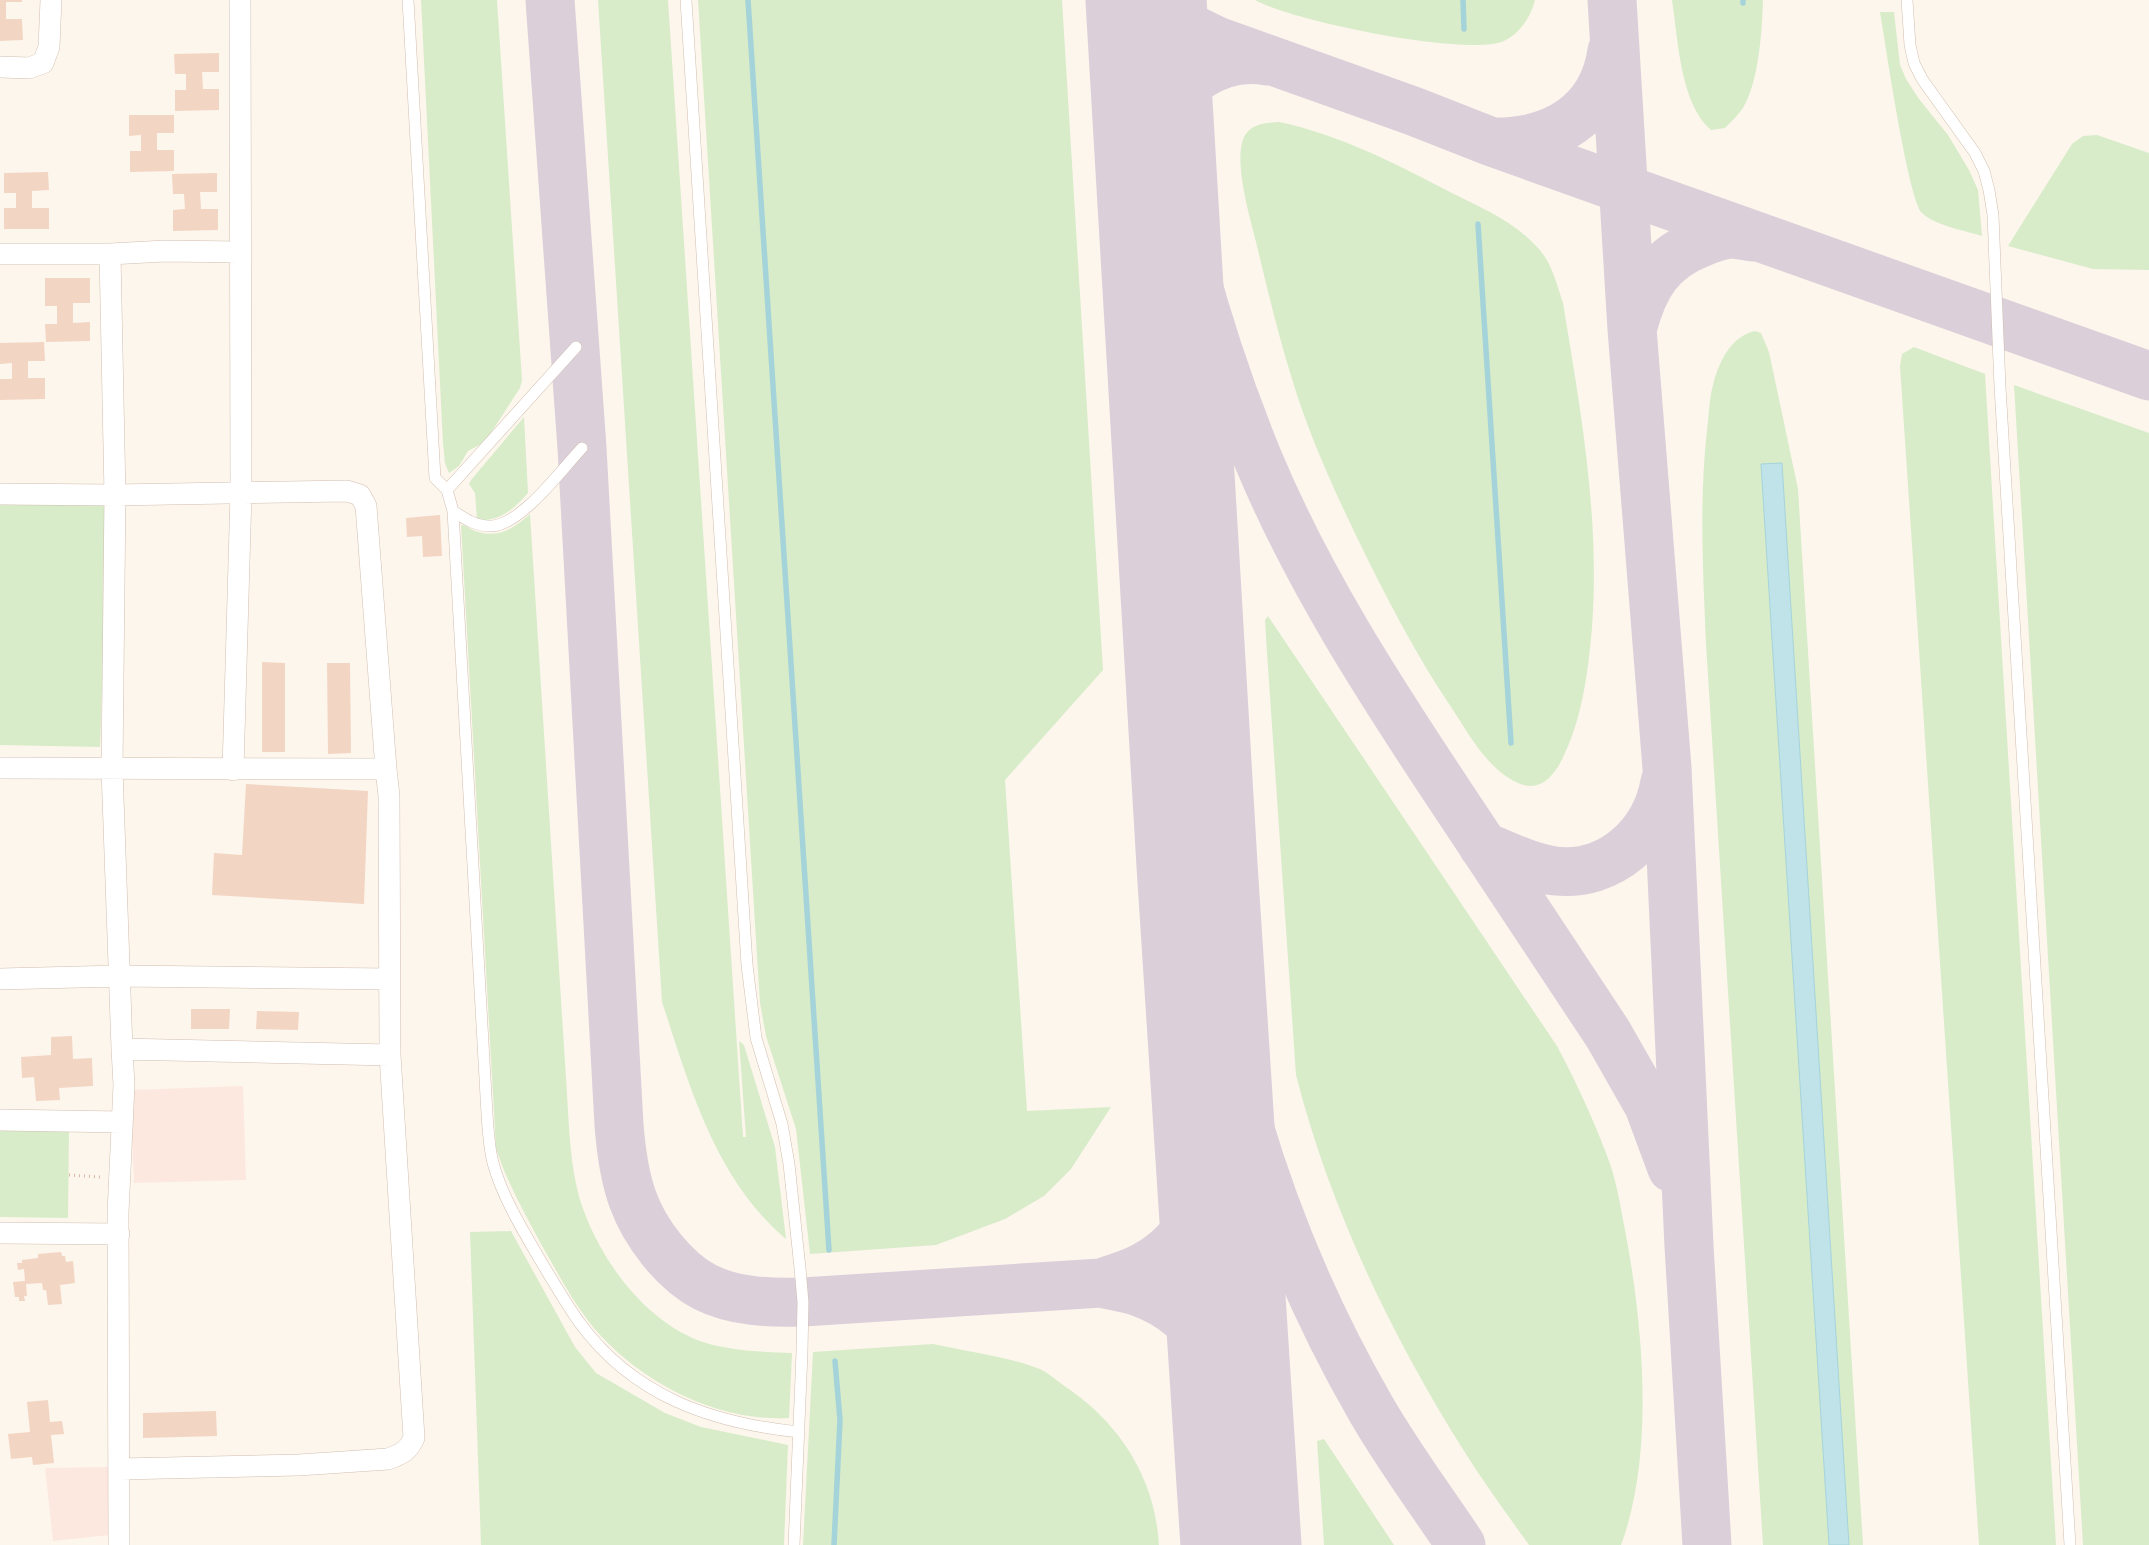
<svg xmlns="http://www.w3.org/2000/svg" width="2149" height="1545" font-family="'Titillium Web',sans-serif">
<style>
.commercial{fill:#fde8e0}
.green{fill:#d8ecc9}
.water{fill:#bfe3e8;stroke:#a5d3da}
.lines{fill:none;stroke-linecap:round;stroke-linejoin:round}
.stream{stroke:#a5d3da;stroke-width:5.5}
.taxiway{stroke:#dbcfda;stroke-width:49}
.runway{stroke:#dbcfda;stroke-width:121}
.building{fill:#f3d5c3}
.service-casing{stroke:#d1beb0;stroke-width:12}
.minor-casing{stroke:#d1beb0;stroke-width:22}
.path{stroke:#d9b8a5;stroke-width:3;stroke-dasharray:1 4;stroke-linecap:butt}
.service{stroke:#fff;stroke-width:11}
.minor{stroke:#fff;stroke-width:21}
</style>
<rect width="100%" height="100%" fill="#fdf6ec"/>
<path class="commercial" d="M243,1086l3,94 -112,3 -4,-93z
M109,1467l1,68 -57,6 -8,-73z"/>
<path class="green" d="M421,0h76l25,380 -2,8 -35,54 -17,9 -9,15 -10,7 -4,-10 -2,-19z
M598,0h70l75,1137h3l-7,-96 5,4 31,102 11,92c-71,-60 -96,-152 -124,-237z
M698,0h364l41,670 -98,110 22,331 84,-4 -40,62 -27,27 -39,23 -69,26 -126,9 -14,-125 -30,-93 -6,-33 -3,-47z
M1255,0h280c-4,17 -15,33 -31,41 -36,16 -212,-20 -249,-41z
M1672,0h91c-1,31 -4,81 -20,108 -5,7 -12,14 -18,20l-14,2c-31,-26 -33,-92 -39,-130z
M1880,12h14l6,53 6,14 13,20 29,36 21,35 9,20 4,46c-16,-5 -48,-11 -60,-23 -14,-14 -37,-172 -42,-201z
M1279,122c62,13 117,42 173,71 30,15 63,29 86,55 14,15 19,37 25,55 18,110 37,213 29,325 -4,43 -9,86 -27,125 -8,19 -23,41 -47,30 -31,-14 -49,-49 -67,-76 -31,-46 -57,-95 -82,-145 -29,-59 -58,-120 -77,-183 -14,-45 -25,-91 -36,-137 -6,-25 -24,-83 -11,-107 8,-12 21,-12 34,-13z
M2097,135l52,18v117l-56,-1 -85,-23 64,-102 11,-8z
M1755,331l6,2 8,19 29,137 65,1056h-14l-67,-1082 -21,1 68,1081h-66l-57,-901c-3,-71 -7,-142 1,-214 2,-14 2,-31 6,-45 6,-23 17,-48 42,-54z
M1914,347l71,27 71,1171h-77l-79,-1179 2,-12z
M2014,385l135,48v1112h-66z
M524,417l4,76c-12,14 -30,31 -51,26l-2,-26 -6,-9 2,-4z
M0,503l108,1 -8,243 -100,-2z
M530,514l36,564c3,41 3,86 15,125 19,57 65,121 125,140 28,8 57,9 86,10l-3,65c-69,4 -141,-32 -188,-82 -25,-27 -42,-61 -60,-92 -17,-32 -34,-61 -45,-96l-35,-623c5,0 9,4 14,6 23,8 38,-2 55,-17z
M1268,616l289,430c18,34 35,70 49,107 10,24 14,51 19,77 18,94 30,224 -4,315h-92c-22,-31 -45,-62 -65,-94 -73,-116 -134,-243 -168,-376l-29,-422 -2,-33z
M0,1129l69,1 -1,88 -68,-1z
M511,1231l64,116 21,26 69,40 36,14 87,18 -4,100h-303l-11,-313z
M933,1344c31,7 76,13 104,24 9,3 18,11 26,17 56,37 92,92 96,160h-356l10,-193z
M1324,1439l70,106h-70l-7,-104z"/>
<path class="water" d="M1782,463l67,1082h-20l-68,-1081z"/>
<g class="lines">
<path class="stream" d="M748,0l81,1250
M1463,0l1,29
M1743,0v3
M1478,224l33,519
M834,1545l6,-125 -5,-59"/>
<path class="taxiway" d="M550,0l32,448 37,677c2,25 5,51 14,75 12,33 41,71 72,87 29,15 66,16 98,15l298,-19c12,-4 25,-8 36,-13 44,-20 70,-62 76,-108 2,-20 0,-42 0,-62
M1162,0l24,26 31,15 196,70 79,31 657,234
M1612,0l20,329 35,439 22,478 18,299
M1146,2c8,61 14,123 27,183 20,93 49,186 85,274 50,120 120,228 191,335 53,80 106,160 159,240l41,72 23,62
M1158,138c9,-51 59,-86 110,-77
M1493,142c60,1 110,-27 119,-91
M1633,326c11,-41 27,-67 67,-83 9,-4 20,-8 30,-9 7,0 15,2 23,3
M1483,846c23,9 47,22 72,25 56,6 101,-36 110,-89
M1197,865c12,78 23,157 44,234 30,108 74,213 130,310 27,47 60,91 90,136
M1101,1283c12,3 26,5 38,9 73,26 83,86 96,154"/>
<path class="runway" d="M1146,0l51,865 44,680"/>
</g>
<path class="building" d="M0,0h22v2h-16v17h16l1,21 -23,1z
M219,53v19h-17l1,17h16v21l-44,1v-21h11v-16h-11l-1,-20z
M129,115h45v18h-17v17h17v21l-44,1v-21h11v-16l-12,1z
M48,172l1,18 -17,1v17h17v21h-45v-21h12v-15h-12v-20z
M217,173v19h-17l1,17h17v21l-45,1v-21l12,-1 -1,-15h-11l-1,-20z
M45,278h45v25h-17v20l17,-1v19l-44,1 -1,-18h12v-18h-12z
M44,342l1,19h-17v17h17v21l-45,1v-21h12v-16l-12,1v-21z
M440,515l2,41 -19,1 -1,-21 -15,1 -1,-19z
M262,662l23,1v89h-23z
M327,663h23l1,90 -23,1z
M246,784l122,7 -4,113 -152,-9 2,-42 28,2z
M191,1009h39l-1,20h-38z
M257,1011l42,1 -1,18 -42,-1z
M72,1036l1,23 19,-1 1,28 -34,2 1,12 -24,1 -2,-24 -12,1 -1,-21 30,-2v-18z
M61,1252l1,4h3l1,6 7,-1 2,22 -15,2 2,19 -14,1 -2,-15h-3l-1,-7 -16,1 1,12h-3l1,5h-6v-4h-4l-2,-15 12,-1 -1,-12 -6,1 -1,-7h5v-3l16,-2v-4z
M48,1400l2,22 12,-1 2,13 -13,1 3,28 -21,2 -1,-8 -21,2 -3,-25 22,-2 -3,-30z
M216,1411l1,25 -74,2v-25z"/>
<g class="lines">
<defs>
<path id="service" d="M408,0l27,478 12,12 6,21 34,603c1,16 2,33 6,49 9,33 29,66 46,95 13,22 26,44 40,64 54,74 132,101 220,110
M686,0l61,965 9,73 26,86 7,40 11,104 3,34 -1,50 -8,193
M1907,0l3,45 4,18 8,16 53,74 9,18 5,19 4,25 7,172 70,1158
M447,490l129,-143
M453,511c12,8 24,16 39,15 30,-2 70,-57 90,-78"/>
<path id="minor" d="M0,67l29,1 14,-5 6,-16 2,-47
M0,254h110
M0,494l115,1 232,-4 13,4 6,11 20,263
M0,768l386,1 3,27 1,259 -268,-6 2,36 -6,128 1,332
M233,770l8,-277 -1,-493
M0,979l119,-3 270,3
M122,1049l-10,-280 3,-274 -5,-241 55,-3 75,1
M0,1120l122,2
M0,1233l119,1
M120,1469l179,-4 89,-6c14,-5 20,-8 26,-21l-24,-383"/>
</defs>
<use href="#service" class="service-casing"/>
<use href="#minor" class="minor-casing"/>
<path class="path" d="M69,1175l31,2"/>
<use href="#service" class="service"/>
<use href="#minor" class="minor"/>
</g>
</svg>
